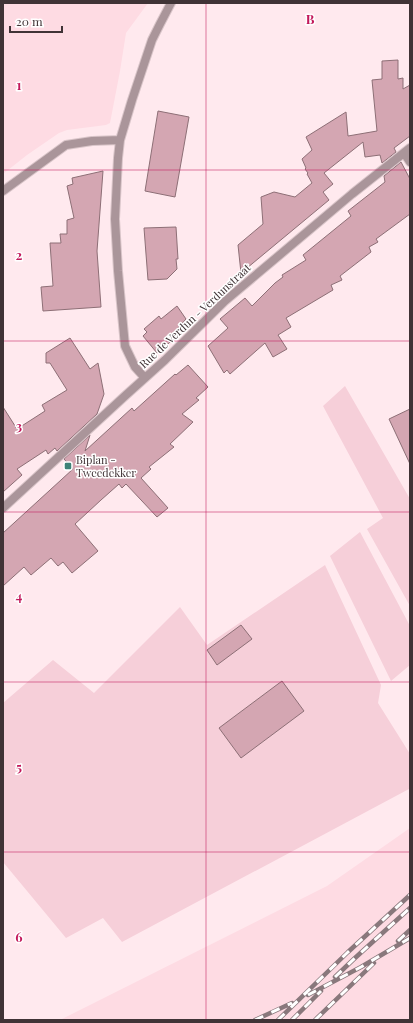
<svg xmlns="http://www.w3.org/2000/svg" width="413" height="1023" font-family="'Playfair Display',serif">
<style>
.built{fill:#fedbe3}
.green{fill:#f6cfd9}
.building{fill:#d4a6b2;stroke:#8d6f76}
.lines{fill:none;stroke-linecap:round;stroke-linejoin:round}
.minor-casing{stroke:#d9c5c9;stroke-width:10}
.minor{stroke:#aa959a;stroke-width:8}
.rail-casing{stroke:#89787c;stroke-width:4.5}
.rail{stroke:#fff;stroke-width:3;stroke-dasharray:9;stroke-linecap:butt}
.grid{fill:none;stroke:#c2185b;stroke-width:1;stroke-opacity:0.55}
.poi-dot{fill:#3e8277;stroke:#fff;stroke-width:1.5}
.labels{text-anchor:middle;stroke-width:3;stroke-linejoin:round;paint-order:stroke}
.street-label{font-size:11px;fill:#403336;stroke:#fff}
.poi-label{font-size:11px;fill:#403336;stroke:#fff;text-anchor:start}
.grid-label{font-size:13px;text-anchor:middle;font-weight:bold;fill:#c2185b;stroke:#fff;stroke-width:3;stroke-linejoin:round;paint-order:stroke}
</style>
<rect width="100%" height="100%" fill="#ffe9ee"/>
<path class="built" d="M3,3h145l-22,30 -6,38 -10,52 -4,2 -39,5 -8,3 -32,22 -24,19z
M410,828v192h-350l267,-134z"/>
<path class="green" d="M345,386l65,113v107l-43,-77 16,-11 -60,-112z
M360,532l50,94v39l-19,16 -61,-125z
M325,565l56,120 -3,18 32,51 -1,35 -287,153 -19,-24 -37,20 -63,-76v-159l50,-43 41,33 86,-86 27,38z"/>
<path class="building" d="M398,60v19l5,-1v11l7,-4v51l-16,12 2,4 -14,11 -2,-8 -15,2 -2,-15 -39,31 9,11 -10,8 6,8 -88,73 -3,-28 25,-21 -2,-27 13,-5 21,5 17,-14 -5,-9 1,-1 -3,-4 1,-1 -4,-9 10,-9 -6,-13 40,-25 2,24 29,-5 -5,-51 10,-1v-18z
M158,111l31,6 -14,80 -30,-6z
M401,162l9,17v35l-34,25 2,3 -9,5 2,5 -31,24 2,4 -11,5 2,5 -47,28 5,9 -13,8 9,14 -14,8 -8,-14 -35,31 -3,-4 -3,3 -16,-27 20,-18 -8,-9 25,-21 7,8 23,-23 8,-6 -1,-2 24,-15 -3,-5 48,-39 -3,-5 37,-29 -1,-6z
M103,171l-6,80 4,56 -58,4 -2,-24 12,-1 -3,-43h11l-1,-9h7v-14l7,-2 -7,-32 6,-2 -1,-6z
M176,227l2,32h-2l1,10 -10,10 -19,1 -4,-52z
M177,306l9,13 -8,9 1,1 -6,6 2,3 -18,15 -14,-17 4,-4 -3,-3 15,-13 2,3z
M70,338l20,31 8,-6 6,31 -7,20 -40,37 -2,-3 -7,6 -2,-4 -29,19 5,6 -19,17v-85l14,22 28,-18 -3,-6 25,-15 -17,-27h-4v-10z
M188,365l20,22 -12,11 3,2 -17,14 11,8 -23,22 4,3 -25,20 2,2 -10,9 27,30 -11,9 -31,-33 -4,4 -3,-4 -18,16 -26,24 23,27 -26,22 -9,-11 -5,4 -7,-8 -20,17 -7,-8 -21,19v-53l70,-64 -9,-10 26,-24 -5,16 47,-43 2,3 41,-37 1,1z
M410,409v55l-21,-45z
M241,625l11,14 -35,26 -10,-15z
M282,681l22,30 -63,47 -22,-30z"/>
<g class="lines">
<defs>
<path id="minor" d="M404,153l6,9
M3,191l63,-46 26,-4 28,-1
M145,378l-10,-11 -10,-21 -7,-75 -3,-52 3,-61 2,-18 12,-40 20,-60 8,-16 11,-21
M3,508l123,-113 39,-35 60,-59 127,-107 58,-46"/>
</defs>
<use href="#minor" class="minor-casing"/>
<use href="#minor" class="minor"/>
<defs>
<path id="rail" d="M398,941l12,-11
M335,977l20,-19 55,-50
M308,995l53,-28 49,-29
M255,1020l37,-17
M278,1020l70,-68 62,-57
M292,1020l29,-29
M315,1020l59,-57"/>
</defs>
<use href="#rail" class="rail-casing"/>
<use href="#rail" class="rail"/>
</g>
<path class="grid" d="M206,3v1017M3,170h407M3,341h407M3,512h407M3,682h407M3,852h407"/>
<rect class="poi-dot" x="64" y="462" width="8" height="8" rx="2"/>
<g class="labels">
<g class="street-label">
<text transform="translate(195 316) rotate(-43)" y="4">Rue de Verdun - Verdunstraat</text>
</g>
<g class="poi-label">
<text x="76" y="464">Biplan -<tspan x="76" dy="13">Tweedekker</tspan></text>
</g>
</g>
<g class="grid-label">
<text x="310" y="24">B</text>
<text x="19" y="90">1</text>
<text x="19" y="260">2</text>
<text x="19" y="431">3</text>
<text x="19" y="601">4</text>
<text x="19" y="772">5</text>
<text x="19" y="942">6</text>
</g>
<rect width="413" height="1023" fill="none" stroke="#403336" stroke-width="8"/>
<path d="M10 26v6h52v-6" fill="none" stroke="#403336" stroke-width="2"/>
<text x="16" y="26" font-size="12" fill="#403336" stroke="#ffffff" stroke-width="3" paint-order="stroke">20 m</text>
</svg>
